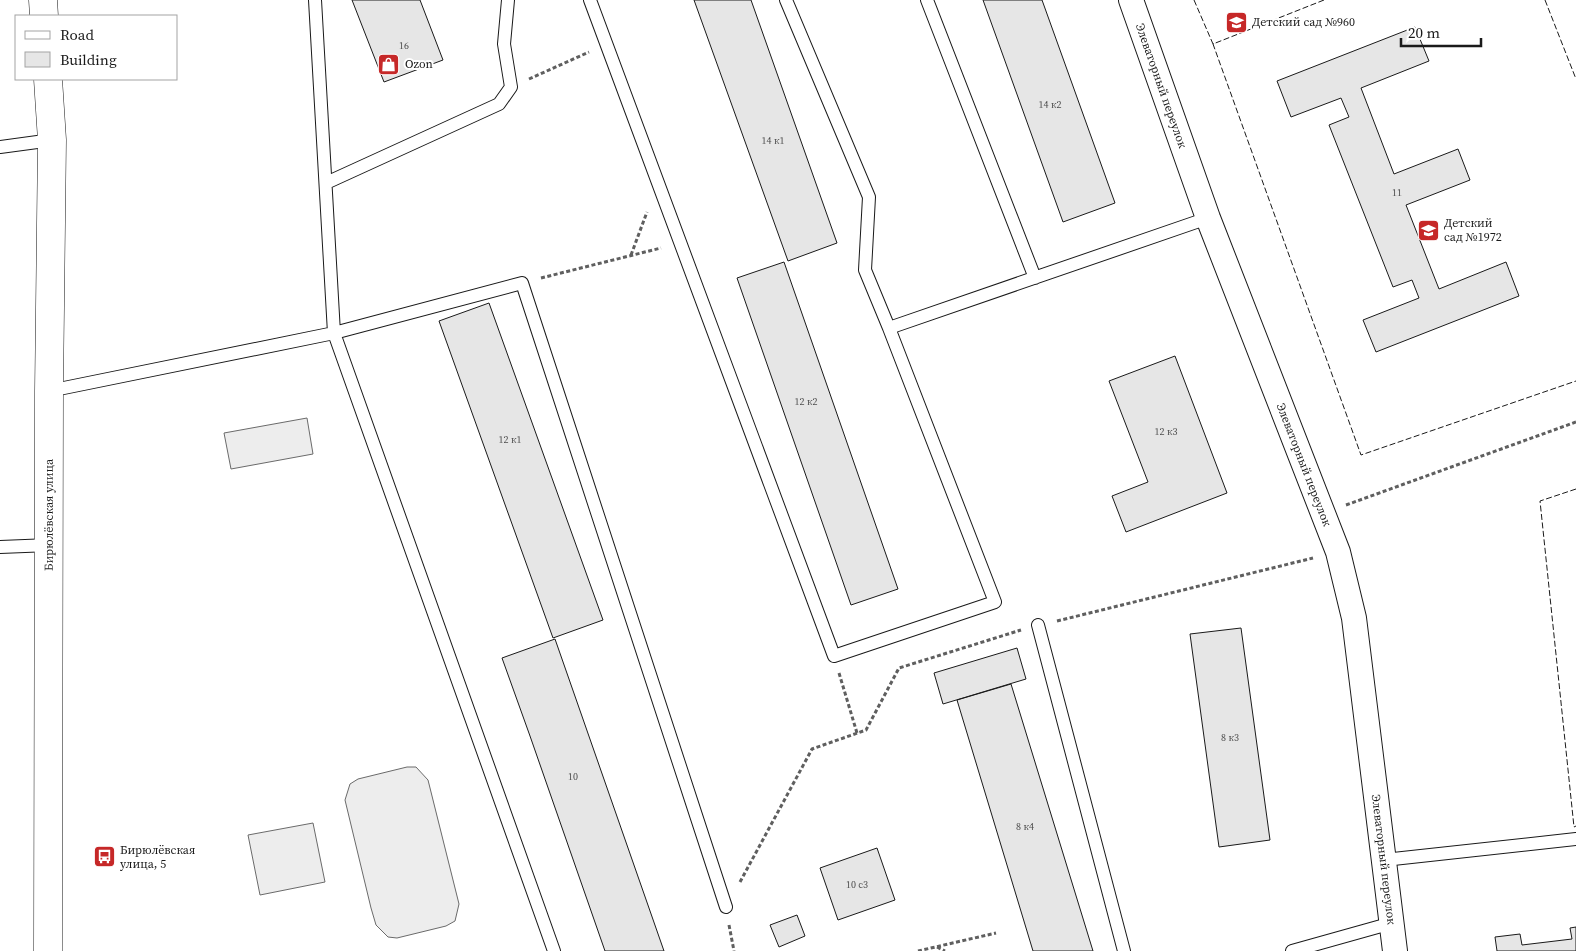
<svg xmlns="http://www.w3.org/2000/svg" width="1576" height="951" font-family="'Source Serif 4',serif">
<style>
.built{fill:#ededed;stroke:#6a6a6a}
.building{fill:#e6e6e6;stroke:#1a1a1a}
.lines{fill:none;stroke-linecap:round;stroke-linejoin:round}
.lane-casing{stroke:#1a1a1a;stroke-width:14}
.street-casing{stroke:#1a1a1a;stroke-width:26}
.secondary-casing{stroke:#1a1a1a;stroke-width:29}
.path{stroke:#5f5f5f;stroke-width:3;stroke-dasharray:4 2.5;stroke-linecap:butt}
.lane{stroke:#fff;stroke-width:12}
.street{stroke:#fff;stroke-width:24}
.secondary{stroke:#fff;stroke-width:28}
.fence{stroke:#1a1a1a;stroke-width:1;stroke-dasharray:6 2.5;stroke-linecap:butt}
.labels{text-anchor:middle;stroke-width:4;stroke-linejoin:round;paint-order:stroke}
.number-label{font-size:10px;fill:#4d4d4d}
.poi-label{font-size:12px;fill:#1a1a1a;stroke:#fff;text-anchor:start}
.street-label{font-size:12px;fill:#1a1a1a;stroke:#fff}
</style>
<rect width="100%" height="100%" fill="#fff"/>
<path class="built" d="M307,418l6,36 -82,15 -7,-36z
M407,767h9l12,13 31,124 -4,17 -9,5 -49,12 -9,-1 -12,-12 -5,-17 -26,-108 5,-16 8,-5z
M313,823l12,59 -65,13 -12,-60z"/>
<path class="building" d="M352,0h68l23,60 -59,22z
M694,0h57l86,243 -49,18z
M983,0h59l73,203 -52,19z
M1415,27l14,34 -68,27 33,86 64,-25 12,31 -64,25 33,84 67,-27 13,34 -143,56 -13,-32 56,-22 -7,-18 -19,7 -64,-162 20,-8 -8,-19 -50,19 -14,-36z
M784,262l114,327 -47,16 -114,-327z
M489,303l114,317 -50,18 -114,-317z
M1175,356l52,137 -101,39 -14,-36 36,-14 -39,-101z
M1241,628l29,212 -51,7 -29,-213z
M555,639l109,312h-59l-75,-215 -28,-78z
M1017,648l9,31 -83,25 -9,-31z
M1011,684l82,267h-60l-76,-251z
M877,848l18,52 -57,20 -18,-52z
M797,915l8,21 -26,11 -9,-22z
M1576,927v24h-79l-2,-14 25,-3 2,11 50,-6 -2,-11z"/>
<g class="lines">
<defs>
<path id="lane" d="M315,0l19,333 188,-50 204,624
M590,0l244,656 161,-54 -106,-274
M786,0l83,197 -4,73 24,58 319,-110
M927,0l108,278
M0,147l52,-7
M326,183l173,-79 12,-17 -7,-43 4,-44
M49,391l285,-58 220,618
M0,547l50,-2
M1038,625l86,326
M1384,860l192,-21
M1292,951l100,-28"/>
<g id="street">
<path id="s1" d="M1131,0l77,218 130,334 16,66 41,333"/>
</g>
<g id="secondary">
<path d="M43,0l1,16"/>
<path id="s2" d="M48,951l1,-560 3,-251 -4,-61"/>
</g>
</defs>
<use href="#lane" class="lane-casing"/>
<use href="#street" class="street-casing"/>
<use href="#secondary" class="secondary-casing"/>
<path class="path" d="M529,79l60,-27
M631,255l16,-43
M541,278l120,-30
M1346,505l230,-83
M1057,621l256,-63
M839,673l18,60
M740,882l72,-133 54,-19 33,-62 122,-38
M729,925l5,26
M937,947l8,4
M918,951l78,-18"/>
<use href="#lane" class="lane"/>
<use href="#street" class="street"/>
<use href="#secondary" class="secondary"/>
<path class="fence" d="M1194,0l19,44 2,-1
M1324,0l-111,44 148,411 215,-74
M1545,0l31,79
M1576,489l-36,12 34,326 2,-1"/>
</g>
<defs>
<symbol id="school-square" viewBox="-11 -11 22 22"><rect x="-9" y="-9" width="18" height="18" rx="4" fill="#c62828" stroke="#fff"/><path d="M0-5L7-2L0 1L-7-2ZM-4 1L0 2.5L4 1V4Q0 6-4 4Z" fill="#fff"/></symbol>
<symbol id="shop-square" viewBox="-11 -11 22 22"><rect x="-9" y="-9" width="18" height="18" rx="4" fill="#c62828" stroke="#fff"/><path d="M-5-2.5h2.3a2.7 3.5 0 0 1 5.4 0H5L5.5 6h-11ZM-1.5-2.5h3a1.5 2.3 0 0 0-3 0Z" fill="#fff"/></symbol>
<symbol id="bus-square" viewBox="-11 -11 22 22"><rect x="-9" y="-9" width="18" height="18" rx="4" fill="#c62828" stroke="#fff"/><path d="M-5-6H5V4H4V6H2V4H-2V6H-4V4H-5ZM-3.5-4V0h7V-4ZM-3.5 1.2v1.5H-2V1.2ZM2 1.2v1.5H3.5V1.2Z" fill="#fff"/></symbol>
</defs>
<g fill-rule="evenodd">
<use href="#school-square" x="1224" y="10" width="25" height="25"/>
<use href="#shop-square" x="376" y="52" width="25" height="25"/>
<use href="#school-square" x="1416" y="218" width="25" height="25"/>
<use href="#bus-square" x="92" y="844" width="25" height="25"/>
</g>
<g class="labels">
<g class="number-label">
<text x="404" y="49">16</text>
<text x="1050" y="108">14 к2</text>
<text x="773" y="144">14 к1</text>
<text x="1397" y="196">11</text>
<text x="806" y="405">12 к2</text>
<text x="1166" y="435">12 к3</text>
<text x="510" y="443">12 к1</text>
<text x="1230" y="741">8 к3</text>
<text x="573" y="780">10</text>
<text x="1025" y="830">8 к4</text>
<text x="857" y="888">10 с3</text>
</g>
<g class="poi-label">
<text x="1252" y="26">Детский сад №960</text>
<text x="405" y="68">Ozon</text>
<text x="1444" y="227">Детский<tspan x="1444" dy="14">сад №1972</tspan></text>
<text x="120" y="854">Бирюлёвская<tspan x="120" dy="14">улица, 5</tspan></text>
</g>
<g class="street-label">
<text dy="4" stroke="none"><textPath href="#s1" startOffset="91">Элеваторный переулок</textPath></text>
<text dy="4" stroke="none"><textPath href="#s1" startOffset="496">Элеваторный переулок</textPath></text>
<text dy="4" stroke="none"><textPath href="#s2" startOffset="436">Бирюлёвская улица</textPath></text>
<text dy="4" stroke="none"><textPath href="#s1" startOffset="901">Элеваторный переулок</textPath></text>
</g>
</g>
<rect x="15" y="15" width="162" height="65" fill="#ffffff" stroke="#a3a3a3"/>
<rect x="25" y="31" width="25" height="8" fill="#ffffff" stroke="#a3a3a3"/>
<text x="60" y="40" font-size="15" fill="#1a1a1a">Road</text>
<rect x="25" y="52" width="25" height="15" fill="#e6e6e6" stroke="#a3a3a3"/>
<text x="60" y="65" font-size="15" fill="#1a1a1a">Building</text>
<path d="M1401 38v8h80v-8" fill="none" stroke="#1a1a1a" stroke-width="2.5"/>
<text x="1408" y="38" font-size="15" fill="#1a1a1a" stroke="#ffffff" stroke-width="4" paint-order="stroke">20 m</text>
</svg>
